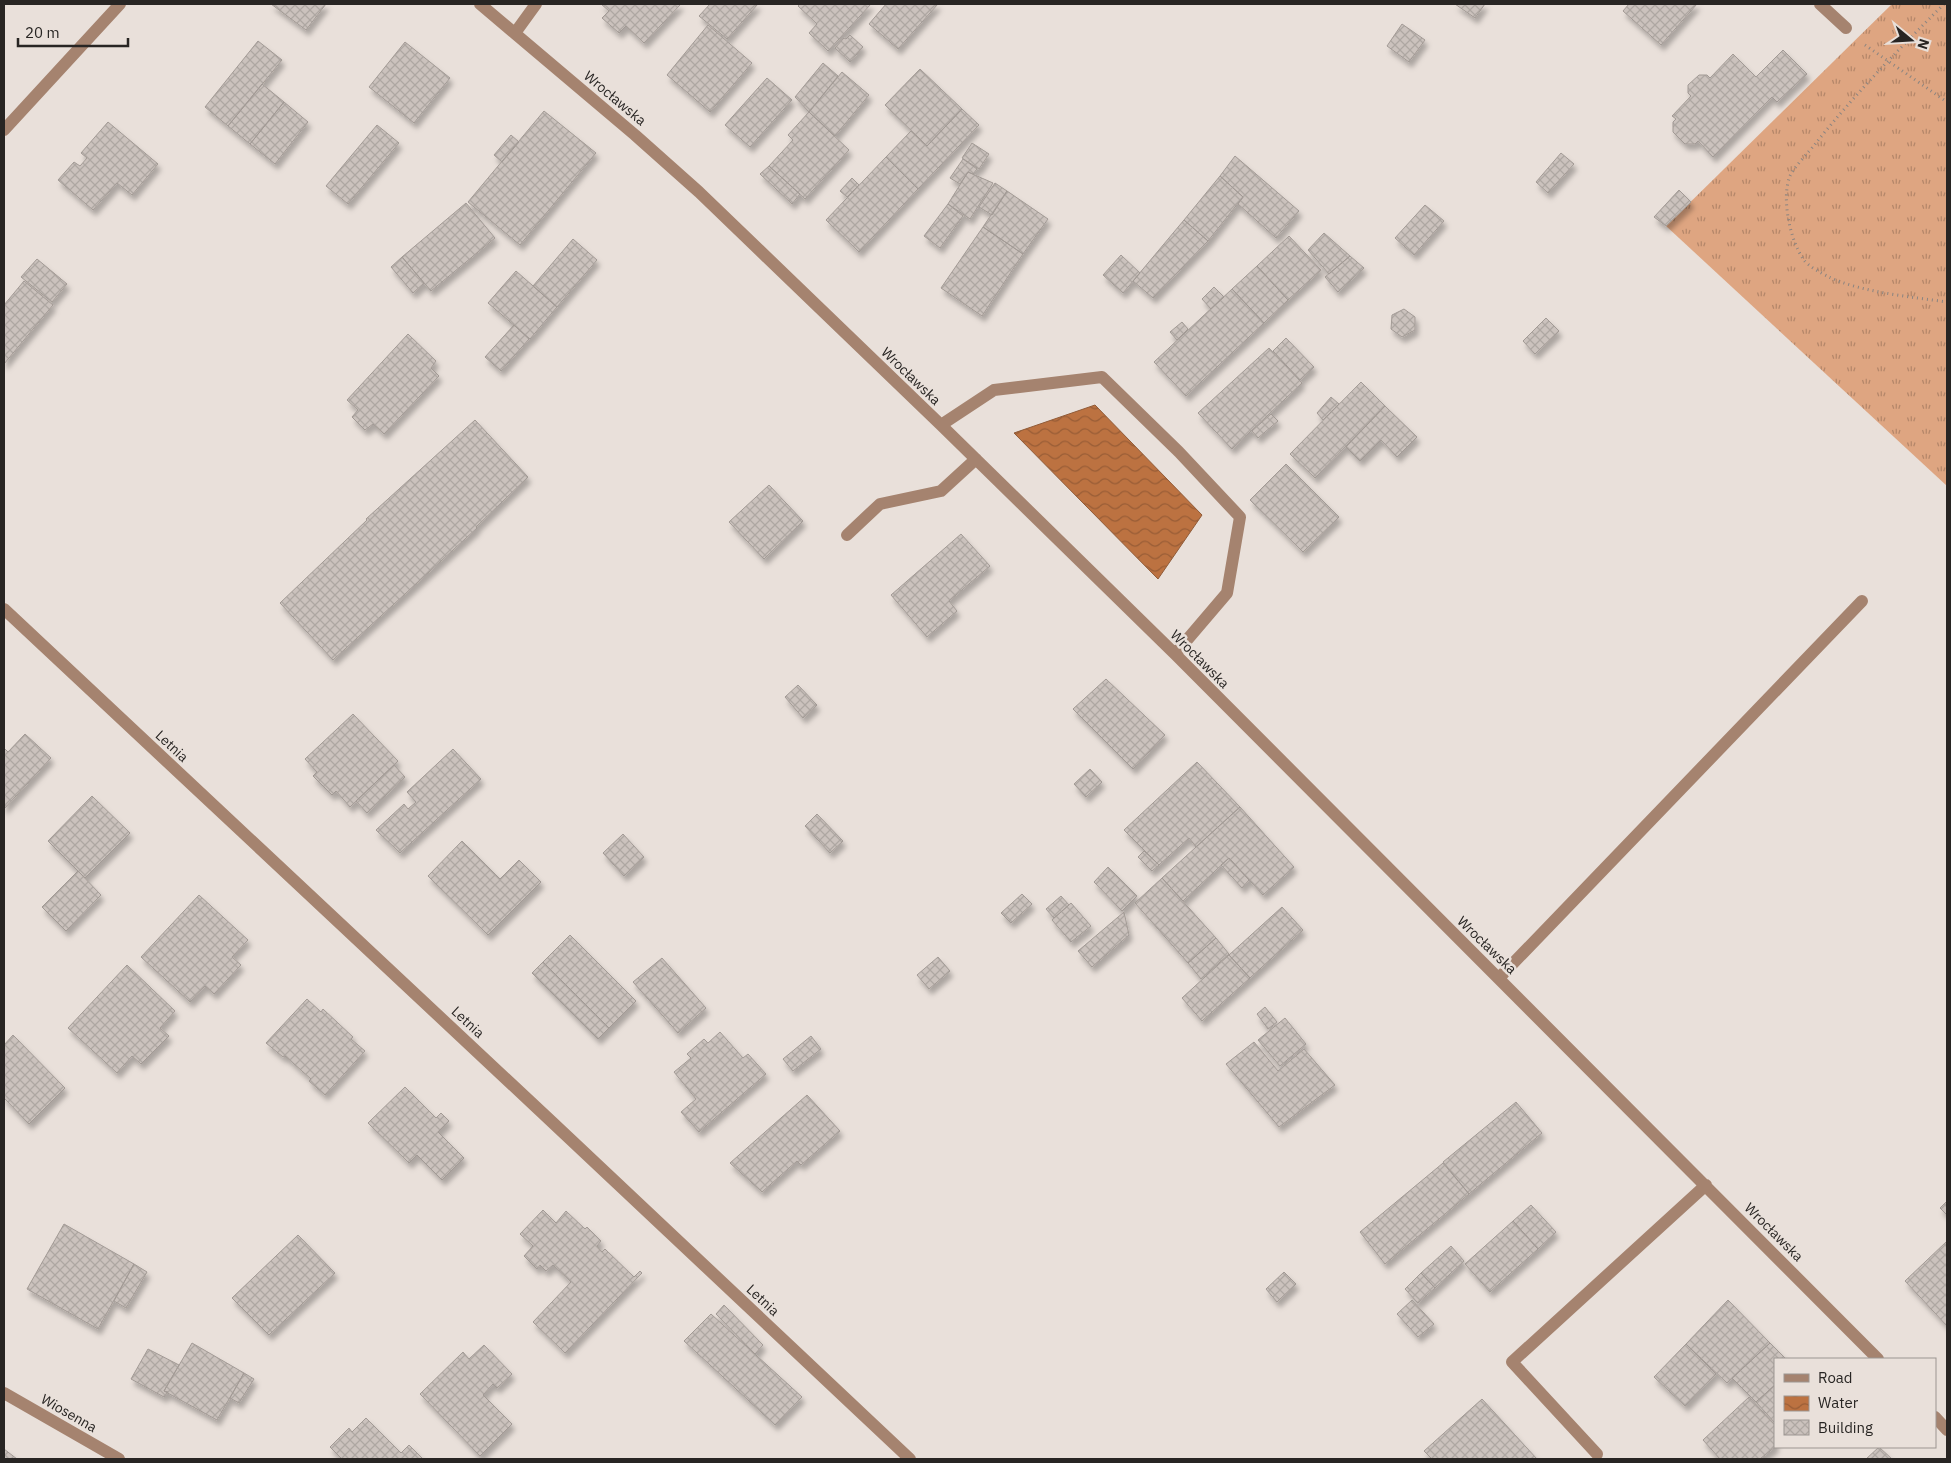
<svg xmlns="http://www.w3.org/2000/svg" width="1951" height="1463" font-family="'IBM Plex Sans',sans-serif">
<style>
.grass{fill:url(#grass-tufts)}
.water{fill:url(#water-waves);stroke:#905b38}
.building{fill:url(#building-cross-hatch);stroke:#a29a95;filter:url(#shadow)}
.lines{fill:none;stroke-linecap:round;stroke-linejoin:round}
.path{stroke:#8a8480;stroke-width:3;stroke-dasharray:1 4;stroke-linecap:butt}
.minor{stroke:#a5836f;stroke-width:12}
.labels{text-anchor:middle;stroke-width:5;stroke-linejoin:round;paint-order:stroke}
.street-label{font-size:14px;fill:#282523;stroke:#e9e0da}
</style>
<defs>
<pattern id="grass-tufts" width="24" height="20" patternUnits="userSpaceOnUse" patternTransform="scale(1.25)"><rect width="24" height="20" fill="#dea581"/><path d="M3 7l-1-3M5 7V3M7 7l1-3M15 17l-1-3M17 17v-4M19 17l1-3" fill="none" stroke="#b48669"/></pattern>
<pattern id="water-waves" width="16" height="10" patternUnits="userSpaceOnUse" patternTransform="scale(1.25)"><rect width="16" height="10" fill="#bc7241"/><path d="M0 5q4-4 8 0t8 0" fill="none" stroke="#995d36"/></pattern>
<pattern id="building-cross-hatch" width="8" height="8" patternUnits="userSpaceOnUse" patternTransform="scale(1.25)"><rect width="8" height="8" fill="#cbc2bd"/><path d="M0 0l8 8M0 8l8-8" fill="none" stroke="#aea7a2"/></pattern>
<filter id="shadow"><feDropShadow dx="3" dy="5.5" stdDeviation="2.5" flood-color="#0004"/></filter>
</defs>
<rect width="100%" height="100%" fill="#e9e0da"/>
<path class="grass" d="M1892,4h55v482l-281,-260z"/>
<path class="water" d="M1095,405l107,110 -44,64 -144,-146z"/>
<path class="building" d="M271,4h55l-20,26z
M601,4h80l-37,39 -18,-17 -7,7 -17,-15 7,-7z
M710,4h48l-31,35 -28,-23z
M800,4h71l-43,47 -19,-18 8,-9 -19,-18z
M886,4h52l-40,45 -29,-25z
M1455,4h30l-10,14z
M1629,4h68l-36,41 -38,-34z
M1402,24l23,16 -16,22 -22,-16z
M708,25l44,38 -42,49 -43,-37z
M850,35l13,12 -13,15 -15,-14 9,-10 2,1z
M258,41l24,19 -54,66 -23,-19z
M405,42l45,36 -36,45 -45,-36z
M1783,50l24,24 -30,28 -5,-5 -59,60 -15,-16 -3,3h-10l-12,-12v-10l3,-3 -4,-3 19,-20 -3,-3v-8l11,-10h8l3,3 23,-24 23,23z
M823,63l15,13 -29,36 -14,-15z
M920,69l42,40 -35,37 -42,-41z
M842,72l27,23 -34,41 -26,-24z
M767,78l25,22 -42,47 -25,-22z
M262,84l22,18 -34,42 -22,-18z
M284,102l24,20 -33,42 -25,-20z
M962,109l17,16 -61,64 -32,-32 25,-26 16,15z
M544,111l52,42 -76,92 -52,-43z
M809,112l40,38 -44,49 -36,-33 24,-26 -5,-5z
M108,122l50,42 -26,31 -15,-12 -24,27 -35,-30 16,-18 6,4 7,-8 -6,-5z
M377,125l22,18 -51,61 -22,-18z
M511,135l8,7 -17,20 -8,-7z
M972,143l17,11 -10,15 -17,-11z
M1561,153l13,11 -26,29 -12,-11z
M1235,156l64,55 -23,27 -38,-34 5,-7 -23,-21z
M886,157l32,32 -59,63 -33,-32z
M963,159l14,10 -4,5 -5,-2 -8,12 -10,-6z
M769,166l31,28 -8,10 -32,-30z
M968,172l25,11 -23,36 -22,-15z
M1220,176l23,21 -35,44 -24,-21z
M852,178l7,7 -12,12 -7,-6z
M995,183l12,8 -15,24 -13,-8z
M1679,190l12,12 -25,24 -12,-9z
M1007,191l41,28 -25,35 -40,-27z
M466,203l29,35 -64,53 -29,-34z
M948,204l15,12 -23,32 -16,-12z
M1425,205l19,16 -30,34 -19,-17z
M1184,220l24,21 -55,57 -20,-17z
M983,227l40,27 -41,62 -41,-28z
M1324,233l26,23 -21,18 -21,-24z
M1289,236l32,34 -33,30 -31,-34z
M573,239l24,21 -40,47 -24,-21z
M1121,255l19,18 -17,20 -20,-18z
M1350,256l14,12 -26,24 -13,-15z
M402,257l22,26 -11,10 -22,-26z
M37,259l30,25 -15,18 -31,-25z
M1257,266l31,34 -24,23 -32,-34z
M516,271l41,36 -27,32 -42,-36z
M24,281l29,24 -49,59v-59z
M1214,287l10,10 -13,12 -9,-10z
M1232,289l32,34 -78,73 -32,-34z
M1404,309l11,8v13l-13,7 -11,-8 1,-14z
M1546,318l13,13 -24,23 -12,-13z
M1182,322l6,7 -11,11 -7,-8z
M514,325l15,14 -28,32 -16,-14z
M408,334l28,27 -5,7 8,8 -55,58 -11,-10 -8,6 -13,-13 6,-7 -11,-10z
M1286,338l28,29 -14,13 -27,-29z
M1269,348l33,35 -70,66 -34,-36z
M1361,382l24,24 -70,72 -25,-24z
M1331,397l8,7 -16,16 -6,-7z
M1385,406l32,31 -20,20 -16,-17 -21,21 -14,-14z
M1271,414l7,7 -20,17 -6,-7z
M475,420l53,57 -52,50 1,1 -144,132 -53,-57 87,-83 -1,-1z
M1286,464l53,53 -36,35 -53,-52z
M769,485l34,36 -39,38 -35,-37z
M961,534l29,32 -41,35 8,10 -30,26 -36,-42z
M1106,679l59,56 -32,34 -60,-60z
M798,685l19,20 -14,13 -18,-21z
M353,714l45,47 -48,46 -14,-16 -4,4 -19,-19 4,-4 -12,-13z
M25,734l26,24 -47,51v-61l4,4z
M453,749l28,30 -81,74 -24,-23 28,-26 4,5 8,-7 -9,-10z
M1197,762l43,45 -44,40 -7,-9 -30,27 -35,-35z
M394,765l11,12 -38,36 -11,-12z
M1090,769l12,13 -16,15 -12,-13z
M92,796l38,37 -45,45 -37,-37z
M1240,807l54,60 -31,28 -34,-37 -46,43 -21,-23z
M817,814l26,27 -13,12 -25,-27z
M623,834l21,23 -20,19 -21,-23z
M462,841l38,38 19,-19 22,22 -53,53 -60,-59z
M1144,851l15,14 -7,6 -14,-14z
M1229,858l20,22 -7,8 -21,-23z
M1108,867l29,29 -15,15 -28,-29z
M78,871l23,24 -35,36 -24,-24z
M1162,878l54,60 -28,25 -53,-60z
M1022,894l10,10 -21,19 -10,-10z
M199,895l49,45 -16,17 9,8 -27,29 -9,-8 -15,16 -49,-45z
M1061,896l8,9 -15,13 -8,-9z
M1071,903l20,23 -20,16 -19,-22z
M1282,907l21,23 -53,48 -21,-23z
M1124,912l5,23 -37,32 -14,-16z
M570,935l66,66 -27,27 -66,-66z
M1216,938l13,16 -28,25 -13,-16z
M1229,955l21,23 -48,43 -20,-23z
M938,957l12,14 -21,18 -12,-14z
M662,958l44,50 -28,25 -45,-51z
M543,962l66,66 -11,11 -66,-66z
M127,965l48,46 -15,17 9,8 -28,28 -9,-8 -15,17 -49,-45z
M307,999l14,13 2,-3 30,28 -2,2 14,12 -40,44 -16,-14 2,-2 -26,-23 -2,1 -17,-14z
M1265,1007l12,15 -9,7 -11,-15z
M1285,1018l21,26 -26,22 -22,-26z
M720,1032l23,26 5,-4 18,20 -67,58 -18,-20 15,-13 -22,-27 17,-14 -4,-4 17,-15 4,4z
M13,1035l52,53 -36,36 -25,-26v-53z
M811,1036l10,13 -28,22 -10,-12z
M1254,1042l24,29 26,-22 31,36 -56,42 -53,-63z
M405,1087l31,31 5,-5 8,8 -11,11 26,26 -22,22 -25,-25 -8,8 -41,-40z
M807,1095l33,36 -39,34 -4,-4 -35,31 -32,-29z
M1516,1102l26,31 -73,61 -26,-32z
M1443,1163l26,31 -84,70 -25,-32z
M1947,1201v14l-7,-7z
M1531,1205l25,27 -18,17 -25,-28z
M543,1210l13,13 10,-12 19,18 2,-2 14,14 -4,5 5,6 3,-3 29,28 6,-6 2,2 -77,80 -32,-31 38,-40 -18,-17 -7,6 -6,-6 -3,4 -13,-13 9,-10 -13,-12z
M1513,1221l25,28 -48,43 -25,-28z
M64,1224l70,40 -36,65 -71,-40z
M298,1235l37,38 -66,62 -37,-37z
M1946,1242l1,1v83l-42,-45z
M1451,1246l13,15 -29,27 -14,-15z
M134,1264l13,8 -21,36 -12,-7z
M1284,1272l12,12 -19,18 -11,-13z
M1421,1273l14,15 -17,15 -13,-14z
M1412,1300l22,24 -16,13 -21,-23z
M1728,1300l42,43 -43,40 -41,-39z
M724,1305l39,40 -8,9 -39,-40z
M711,1314l91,83 -27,28 -91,-84z
M192,1343l52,30 -27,47 -53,-29z
M1770,1343l16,16h-11v26l-19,17 -24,-24z
M1686,1344l30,30 -31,32 -31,-29z
M484,1345l28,29 -15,14 -4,-4 -10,11 29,29 -32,32 -60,-62 43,-42 6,7z
M148,1349l31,16 -15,26 4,1 -4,5 -33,-18z
M244,1373l10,6 -15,24 -9,-5z
M1775,1385v38l-19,-21z
M1749,1397l26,28v22l-15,12h-40l-17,-19z
M1482,1399l55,60h-105l-8,-8z
M366,1418l35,35 8,-8 14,14h-81l-12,-12 19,-19 3,4z
M1879,1447l13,12h-26z
M4,1449l13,10h-13z"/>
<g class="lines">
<path class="path" d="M1944,4c-45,45 -89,90 -128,139 -7,9 -22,24 -26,33 -9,22 0,65 14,84 4,6 17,13 25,17 31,15 83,20 118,25
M1865,45l82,57"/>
<path class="minor" d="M480,4l155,131 64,57 242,233 234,229 703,705
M1820,4l26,24
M515,33l21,-29
M4,130l116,-126
M941,425l53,-35 108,-13 77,75 61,65 -13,76 -52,61
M847,535l33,-31 61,-13 35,-32
M4,609l548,513 358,337
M1499,978l363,-377
M4,1393l115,66
M1935,1417l12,13
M1597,1454l-85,-92 194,-177"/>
</g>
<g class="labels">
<g class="street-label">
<text transform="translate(615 98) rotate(40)" y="5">Wrocławska</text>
<text transform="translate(911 376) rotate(44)" y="5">Wrocławska</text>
<text transform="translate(1200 659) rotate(45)" y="5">Wrocławska</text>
<text transform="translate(172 746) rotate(43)" y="5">Letnia</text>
<text transform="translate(1487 945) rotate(44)" y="5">Wrocławska</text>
<text transform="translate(468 1022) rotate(43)" y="5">Letnia</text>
<text transform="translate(1774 1232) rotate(45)" y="5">Wrocławska</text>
<text transform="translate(763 1300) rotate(43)" y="5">Letnia</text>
<text transform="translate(69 1413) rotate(30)" y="5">Wiosenna</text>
</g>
</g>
<rect width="1951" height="1463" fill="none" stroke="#282523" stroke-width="10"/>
<rect x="1774" y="1358" width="162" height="90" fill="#e9e0da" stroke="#9c9591"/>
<rect x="1784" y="1374" width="25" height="8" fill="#a5836f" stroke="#9c9591"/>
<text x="1818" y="1383" font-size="15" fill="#282523">Road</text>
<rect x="1784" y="1396" width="25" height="15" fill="url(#water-waves)" stroke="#9c9591"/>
<text x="1818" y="1408" font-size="15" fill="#282523">Water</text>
<rect x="1784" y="1420" width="25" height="15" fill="url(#building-cross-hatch)" stroke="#9c9591"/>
<text x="1818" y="1433" font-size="15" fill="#282523">Building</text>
<g transform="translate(1911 40) rotate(108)" stroke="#e9e0da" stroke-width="4" paint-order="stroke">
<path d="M0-4L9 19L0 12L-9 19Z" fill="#282523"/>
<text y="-8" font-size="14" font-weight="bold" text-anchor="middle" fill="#282523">N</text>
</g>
<path d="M18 38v8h110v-8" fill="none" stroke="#282523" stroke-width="2.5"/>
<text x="25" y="38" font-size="15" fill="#282523" stroke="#e9e0da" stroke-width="4" paint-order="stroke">20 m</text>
</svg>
